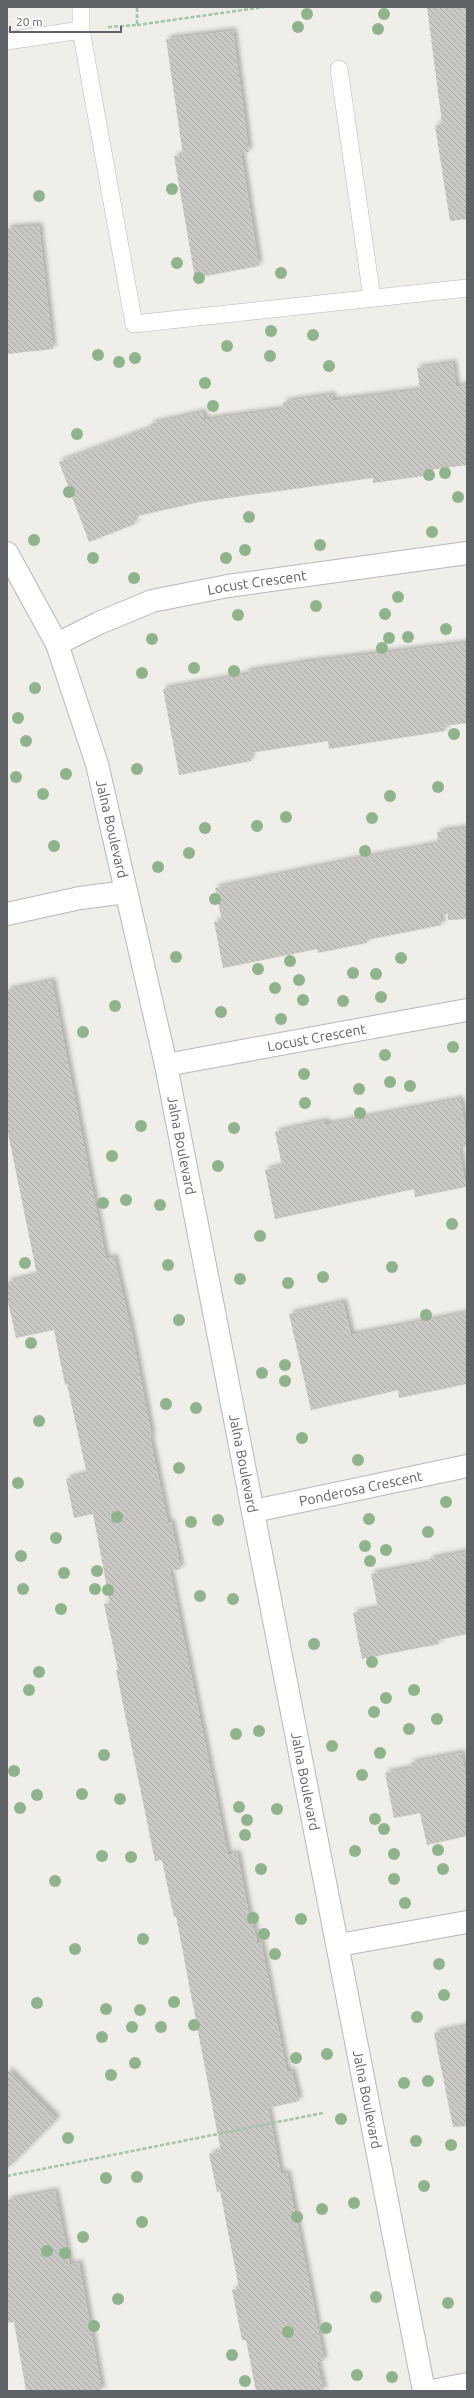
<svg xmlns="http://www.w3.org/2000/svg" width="474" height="2398" font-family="Ubuntu,sans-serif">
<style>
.building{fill:url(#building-back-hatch);filter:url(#shadow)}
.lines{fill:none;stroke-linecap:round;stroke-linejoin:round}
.service-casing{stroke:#b5b8bb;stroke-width:18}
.minor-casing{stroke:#b5b8bb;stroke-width:24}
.tertiary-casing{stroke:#b5b8bb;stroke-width:24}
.path{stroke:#a1c5aa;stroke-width:2.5;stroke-dasharray:4 2;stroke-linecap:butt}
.service{stroke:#fff;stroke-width:17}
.minor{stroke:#fff;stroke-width:22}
.tertiary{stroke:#fff;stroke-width:22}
.tree{fill:#8fb48c}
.labels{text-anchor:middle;stroke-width:3;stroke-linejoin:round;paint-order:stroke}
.street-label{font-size:14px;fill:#5f6367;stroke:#fff}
</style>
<defs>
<pattern id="building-back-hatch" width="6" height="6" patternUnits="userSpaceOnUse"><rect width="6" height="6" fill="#cbc9c5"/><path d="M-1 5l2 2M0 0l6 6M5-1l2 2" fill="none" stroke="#a8a7a4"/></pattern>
<filter id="shadow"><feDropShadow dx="3.5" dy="-3.5" stdDeviation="2" flood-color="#0004"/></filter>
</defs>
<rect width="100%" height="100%" fill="#f0eee8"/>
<path class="building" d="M427,7h40v212l-17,2 -15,-95 7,-3z
M233,31l16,121 -8,1 18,113 -64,12 -21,-122 9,-1 -17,-116z
M39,226l14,123 -46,5v-126z
M453,363l3,24 11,-2v80l-44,6v5l-50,7v-5l-174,24 -66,15 2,7 -46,18 -30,-80 92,-34 -1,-4 53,-12 1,8 80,-11 -1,-7 49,-7 1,6 87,-11 -3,-22z
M467,643v80l-22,3v5l-116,18 -1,-8 -78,12 1,8 -72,14 -16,-86 82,-14v-3l62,-10z
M467,828v91l-19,1v-6l-8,1 2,10 -75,15v3l-49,10 -1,-4 -94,19 -9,-46 8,-1 -7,-33 136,-28 87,-16 -1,-12z
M52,981l54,278 8,-2 18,77 20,103h-2l18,86 3,-1 10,47 -11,2 58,284 9,-2 13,66 2,-1 5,25 4,-1 26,130 5,-1 7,30 -31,7 13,66 6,-1 26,129 11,59 -7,1 7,29h-68l-10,-51h-4l-10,-50 7,-2 -19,-97 -3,1 -8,-38 12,-2 -45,-236 -2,1 -12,-57 -7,1 -39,-191h2l-14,-66 6,-1 -17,-89 -19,4 -8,-39 19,-5 1,-4 -19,-86 -2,1 -11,-55 -38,8 -9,-41v-15l30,-7 -30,-147v-138z
M460,1099l7,39v8l-8,2 7,39 -51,10 -1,-8 -139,30 -10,-49 17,-4 -7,-34 51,-11v4z
M343,1302l8,33 116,-22v71l-68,14 -1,-8 -87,20 -22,-96z
M467,1552v82l-29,6 1,4 -77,15 -9,-46 25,-5 -7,-34 59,-11 -1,-4z
M461,1753l6,28v55l-40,9 -7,-32 -26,5 -9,-45 26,-5 -1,-5z
M467,2026v100l-14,1 -19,-94z
M7,2069l50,50 -50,50z
M55,2191l15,74 9,-2 23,128h-76l-12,-69 -7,1v-123z"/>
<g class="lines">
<defs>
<path id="service" d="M81,7v23l53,294 333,-36
M7,41l74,-11
M339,69l33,229"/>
<g id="minor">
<path id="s1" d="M57,644l42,-21 53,-22 76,-15 239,-33"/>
<path d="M7,914l73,-16 46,-6"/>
<path id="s2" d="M166,1065l301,-55"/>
<path id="s3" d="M254,1511l213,-45"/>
<path d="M339,1945l128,-23"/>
<path d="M432,2391l35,-7"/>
</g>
<g id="tertiary">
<path id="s4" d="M7,553l50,91 40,120 69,301 258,1326"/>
</g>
</defs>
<use href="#service" class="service-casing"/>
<use href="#minor" class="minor-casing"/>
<use href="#tertiary" class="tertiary-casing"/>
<path class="path" d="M137,25l127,-18
M108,27l29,-2v-18
M7,2176l316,-63"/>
<use href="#service" class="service"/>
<use href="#minor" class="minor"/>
<use href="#tertiary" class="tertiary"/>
</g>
<g class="tree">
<circle cx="307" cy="14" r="6"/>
<circle cx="384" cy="14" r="6"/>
<circle cx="298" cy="27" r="6"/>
<circle cx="378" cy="29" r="6"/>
<circle cx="172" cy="189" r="6"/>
<circle cx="39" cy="196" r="6"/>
<circle cx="177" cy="263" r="6"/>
<circle cx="281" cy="273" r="6"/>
<circle cx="199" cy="278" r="6"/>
<circle cx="271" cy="331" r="6"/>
<circle cx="313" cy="335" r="6"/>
<circle cx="227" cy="346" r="6"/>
<circle cx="98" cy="355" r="6"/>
<circle cx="270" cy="356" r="6"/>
<circle cx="135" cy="358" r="6"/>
<circle cx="119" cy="362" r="6"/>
<circle cx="329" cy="366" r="6"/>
<circle cx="205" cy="383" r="6"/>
<circle cx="213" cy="406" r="6"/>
<circle cx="77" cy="434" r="6"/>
<circle cx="445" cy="473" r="6"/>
<circle cx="429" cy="475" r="6"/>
<circle cx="69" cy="492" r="6"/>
<circle cx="458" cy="497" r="6"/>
<circle cx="249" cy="517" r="6"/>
<circle cx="432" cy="532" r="6"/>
<circle cx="34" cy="540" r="6"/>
<circle cx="320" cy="545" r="6"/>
<circle cx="245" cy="550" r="6"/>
<circle cx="93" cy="558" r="6"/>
<circle cx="226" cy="558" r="6"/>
<circle cx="134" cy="578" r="6"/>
<circle cx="398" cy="597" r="6"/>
<circle cx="316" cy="606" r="6"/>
<circle cx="385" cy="614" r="6"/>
<circle cx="238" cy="615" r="6"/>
<circle cx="446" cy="629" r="6"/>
<circle cx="408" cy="637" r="6"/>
<circle cx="389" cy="638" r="6"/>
<circle cx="152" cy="639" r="6"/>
<circle cx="382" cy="648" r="6"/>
<circle cx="194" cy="668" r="6"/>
<circle cx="234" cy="671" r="6"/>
<circle cx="142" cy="673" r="6"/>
<circle cx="35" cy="688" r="6"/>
<circle cx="18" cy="718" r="6"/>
<circle cx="454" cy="734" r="6"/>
<circle cx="26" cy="741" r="6"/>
<circle cx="137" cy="769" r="6"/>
<circle cx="66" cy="774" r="6"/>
<circle cx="16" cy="777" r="6"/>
<circle cx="438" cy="787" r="6"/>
<circle cx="43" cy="794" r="6"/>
<circle cx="390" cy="796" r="6"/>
<circle cx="286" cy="817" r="6"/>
<circle cx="372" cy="818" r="6"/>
<circle cx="257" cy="826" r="6"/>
<circle cx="205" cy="828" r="6"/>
<circle cx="54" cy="846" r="6"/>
<circle cx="365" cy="851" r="6"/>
<circle cx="189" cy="853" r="6"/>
<circle cx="158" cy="867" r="6"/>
<circle cx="215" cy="899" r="6"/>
<circle cx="176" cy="957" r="6"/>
<circle cx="401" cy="958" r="6"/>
<circle cx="290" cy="961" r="6"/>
<circle cx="258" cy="969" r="6"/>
<circle cx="353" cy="973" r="6"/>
<circle cx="376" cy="974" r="6"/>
<circle cx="299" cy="980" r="6"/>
<circle cx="275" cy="988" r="6"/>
<circle cx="381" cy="997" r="6"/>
<circle cx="303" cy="1000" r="6"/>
<circle cx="343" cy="1001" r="6"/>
<circle cx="115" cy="1006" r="6"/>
<circle cx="221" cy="1012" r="6"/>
<circle cx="281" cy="1019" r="6"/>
<circle cx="83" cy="1032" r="6"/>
<circle cx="453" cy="1047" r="6"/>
<circle cx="385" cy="1055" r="6"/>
<circle cx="304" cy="1074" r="6"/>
<circle cx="390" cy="1082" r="6"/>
<circle cx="410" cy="1086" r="6"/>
<circle cx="359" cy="1089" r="6"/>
<circle cx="305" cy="1103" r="6"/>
<circle cx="360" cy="1113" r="6"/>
<circle cx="141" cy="1126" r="6"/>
<circle cx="234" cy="1128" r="6"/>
<circle cx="112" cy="1156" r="6"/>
<circle cx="218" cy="1166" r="6"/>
<circle cx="126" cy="1200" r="6"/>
<circle cx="103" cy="1203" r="6"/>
<circle cx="160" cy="1205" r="6"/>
<circle cx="452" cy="1224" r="6"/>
<circle cx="260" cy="1236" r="6"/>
<circle cx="25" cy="1263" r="6"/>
<circle cx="168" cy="1265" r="6"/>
<circle cx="392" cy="1267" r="6"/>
<circle cx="323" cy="1277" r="6"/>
<circle cx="240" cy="1279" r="6"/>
<circle cx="288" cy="1283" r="6"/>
<circle cx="426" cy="1315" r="6"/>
<circle cx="179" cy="1320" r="6"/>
<circle cx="31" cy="1343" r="6"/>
<circle cx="285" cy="1365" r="6"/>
<circle cx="262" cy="1373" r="6"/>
<circle cx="285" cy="1381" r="6"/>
<circle cx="166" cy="1404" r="6"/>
<circle cx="196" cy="1408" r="6"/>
<circle cx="39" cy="1421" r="6"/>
<circle cx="302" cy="1438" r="6"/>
<circle cx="358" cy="1460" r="6"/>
<circle cx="179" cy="1468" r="6"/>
<circle cx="18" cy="1483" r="6"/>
<circle cx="446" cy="1502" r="6"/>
<circle cx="117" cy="1517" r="6"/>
<circle cx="369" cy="1519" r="6"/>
<circle cx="218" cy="1520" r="6"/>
<circle cx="191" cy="1522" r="6"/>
<circle cx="428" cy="1532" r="6"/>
<circle cx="56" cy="1538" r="6"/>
<circle cx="365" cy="1546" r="6"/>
<circle cx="386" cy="1550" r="6"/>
<circle cx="21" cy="1556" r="6"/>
<circle cx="370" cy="1561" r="6"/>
<circle cx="97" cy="1571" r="6"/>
<circle cx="64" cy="1573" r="6"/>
<circle cx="23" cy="1589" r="6"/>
<circle cx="95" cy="1589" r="6"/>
<circle cx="108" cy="1590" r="6"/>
<circle cx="200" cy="1596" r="6"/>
<circle cx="233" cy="1599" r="6"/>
<circle cx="61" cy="1609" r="6"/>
<circle cx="314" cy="1644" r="6"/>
<circle cx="372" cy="1662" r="6"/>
<circle cx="39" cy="1672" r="6"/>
<circle cx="29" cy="1690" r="6"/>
<circle cx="414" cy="1690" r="6"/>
<circle cx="386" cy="1698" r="6"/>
<circle cx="374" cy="1712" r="6"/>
<circle cx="437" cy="1719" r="6"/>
<circle cx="409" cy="1729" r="6"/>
<circle cx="259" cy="1731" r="6"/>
<circle cx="236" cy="1734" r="6"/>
<circle cx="332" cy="1746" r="6"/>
<circle cx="380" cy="1753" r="6"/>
<circle cx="104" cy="1755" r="6"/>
<circle cx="14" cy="1771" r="6"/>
<circle cx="362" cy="1775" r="6"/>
<circle cx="82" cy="1794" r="6"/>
<circle cx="37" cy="1795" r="6"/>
<circle cx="120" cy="1799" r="6"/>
<circle cx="239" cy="1807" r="6"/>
<circle cx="20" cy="1808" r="6"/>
<circle cx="277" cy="1809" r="6"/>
<circle cx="375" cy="1819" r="6"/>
<circle cx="247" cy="1820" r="6"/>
<circle cx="384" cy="1829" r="6"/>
<circle cx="245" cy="1835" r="6"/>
<circle cx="438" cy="1850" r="6"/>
<circle cx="355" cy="1851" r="6"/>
<circle cx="394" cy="1854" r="6"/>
<circle cx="102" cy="1856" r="6"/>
<circle cx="131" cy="1857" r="6"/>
<circle cx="261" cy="1869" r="6"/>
<circle cx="443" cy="1869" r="6"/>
<circle cx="394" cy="1879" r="6"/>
<circle cx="55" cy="1881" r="6"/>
<circle cx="405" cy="1903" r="6"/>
<circle cx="253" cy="1918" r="6"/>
<circle cx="301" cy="1919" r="6"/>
<circle cx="264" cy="1934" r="6"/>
<circle cx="143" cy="1939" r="6"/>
<circle cx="75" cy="1949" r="6"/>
<circle cx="275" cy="1954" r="6"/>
<circle cx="439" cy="1964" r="6"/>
<circle cx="444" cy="1995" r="6"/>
<circle cx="174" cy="2002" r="6"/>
<circle cx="37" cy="2003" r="6"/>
<circle cx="106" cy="2009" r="6"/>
<circle cx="140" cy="2010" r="6"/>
<circle cx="417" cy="2017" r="6"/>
<circle cx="194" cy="2025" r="6"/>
<circle cx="132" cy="2027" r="6"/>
<circle cx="161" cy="2027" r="6"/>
<circle cx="102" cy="2037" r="6"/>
<circle cx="327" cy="2054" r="6"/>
<circle cx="296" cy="2058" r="6"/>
<circle cx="135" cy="2063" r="6"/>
<circle cx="111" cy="2075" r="6"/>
<circle cx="428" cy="2081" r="6"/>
<circle cx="404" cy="2083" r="6"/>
<circle cx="341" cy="2119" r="6"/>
<circle cx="68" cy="2138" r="6"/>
<circle cx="416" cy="2141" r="6"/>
<circle cx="451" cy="2145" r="6"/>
<circle cx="137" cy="2177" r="6"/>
<circle cx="106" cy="2178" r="6"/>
<circle cx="424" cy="2186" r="6"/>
<circle cx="354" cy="2203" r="6"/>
<circle cx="322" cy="2209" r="6"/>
<circle cx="297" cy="2217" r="6"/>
<circle cx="142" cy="2222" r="6"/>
<circle cx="83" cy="2237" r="6"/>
<circle cx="47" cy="2251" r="6"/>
<circle cx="65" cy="2253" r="6"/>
<circle cx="376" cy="2297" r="6"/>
<circle cx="118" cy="2299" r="6"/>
<circle cx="448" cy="2303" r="6"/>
<circle cx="94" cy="2326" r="6"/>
<circle cx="326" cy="2328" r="6"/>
<circle cx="288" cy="2332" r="6"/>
<circle cx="232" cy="2355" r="6"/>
<circle cx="357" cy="2375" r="6"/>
<circle cx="392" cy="2377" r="6"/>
<circle cx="245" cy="2381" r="6"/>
</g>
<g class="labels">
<g class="street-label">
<text dy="5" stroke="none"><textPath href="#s1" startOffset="211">Locust Crescent</textPath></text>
<text dy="5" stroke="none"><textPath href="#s4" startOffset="297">Jalna Boulevard</textPath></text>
<text dy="5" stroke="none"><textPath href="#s2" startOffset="153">Locust Crescent</textPath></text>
<text dy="5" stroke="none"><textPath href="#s4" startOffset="621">Jalna Boulevard</textPath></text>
<text dy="5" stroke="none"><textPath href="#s4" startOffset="945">Jalna Boulevard</textPath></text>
<text dy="5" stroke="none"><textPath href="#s3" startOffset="109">Ponderosa Crescent</textPath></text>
<text dy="5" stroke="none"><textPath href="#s4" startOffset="1269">Jalna Boulevard</textPath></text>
<text dy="5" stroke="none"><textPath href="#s4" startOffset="1593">Jalna Boulevard</textPath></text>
</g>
</g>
<rect width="474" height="2398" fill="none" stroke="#5f6367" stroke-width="16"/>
<path d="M10 26v6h111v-6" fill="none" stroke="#5f6367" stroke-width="2"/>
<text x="16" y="26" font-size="12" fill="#5f6367" stroke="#ffffff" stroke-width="3" paint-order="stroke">20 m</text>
</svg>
